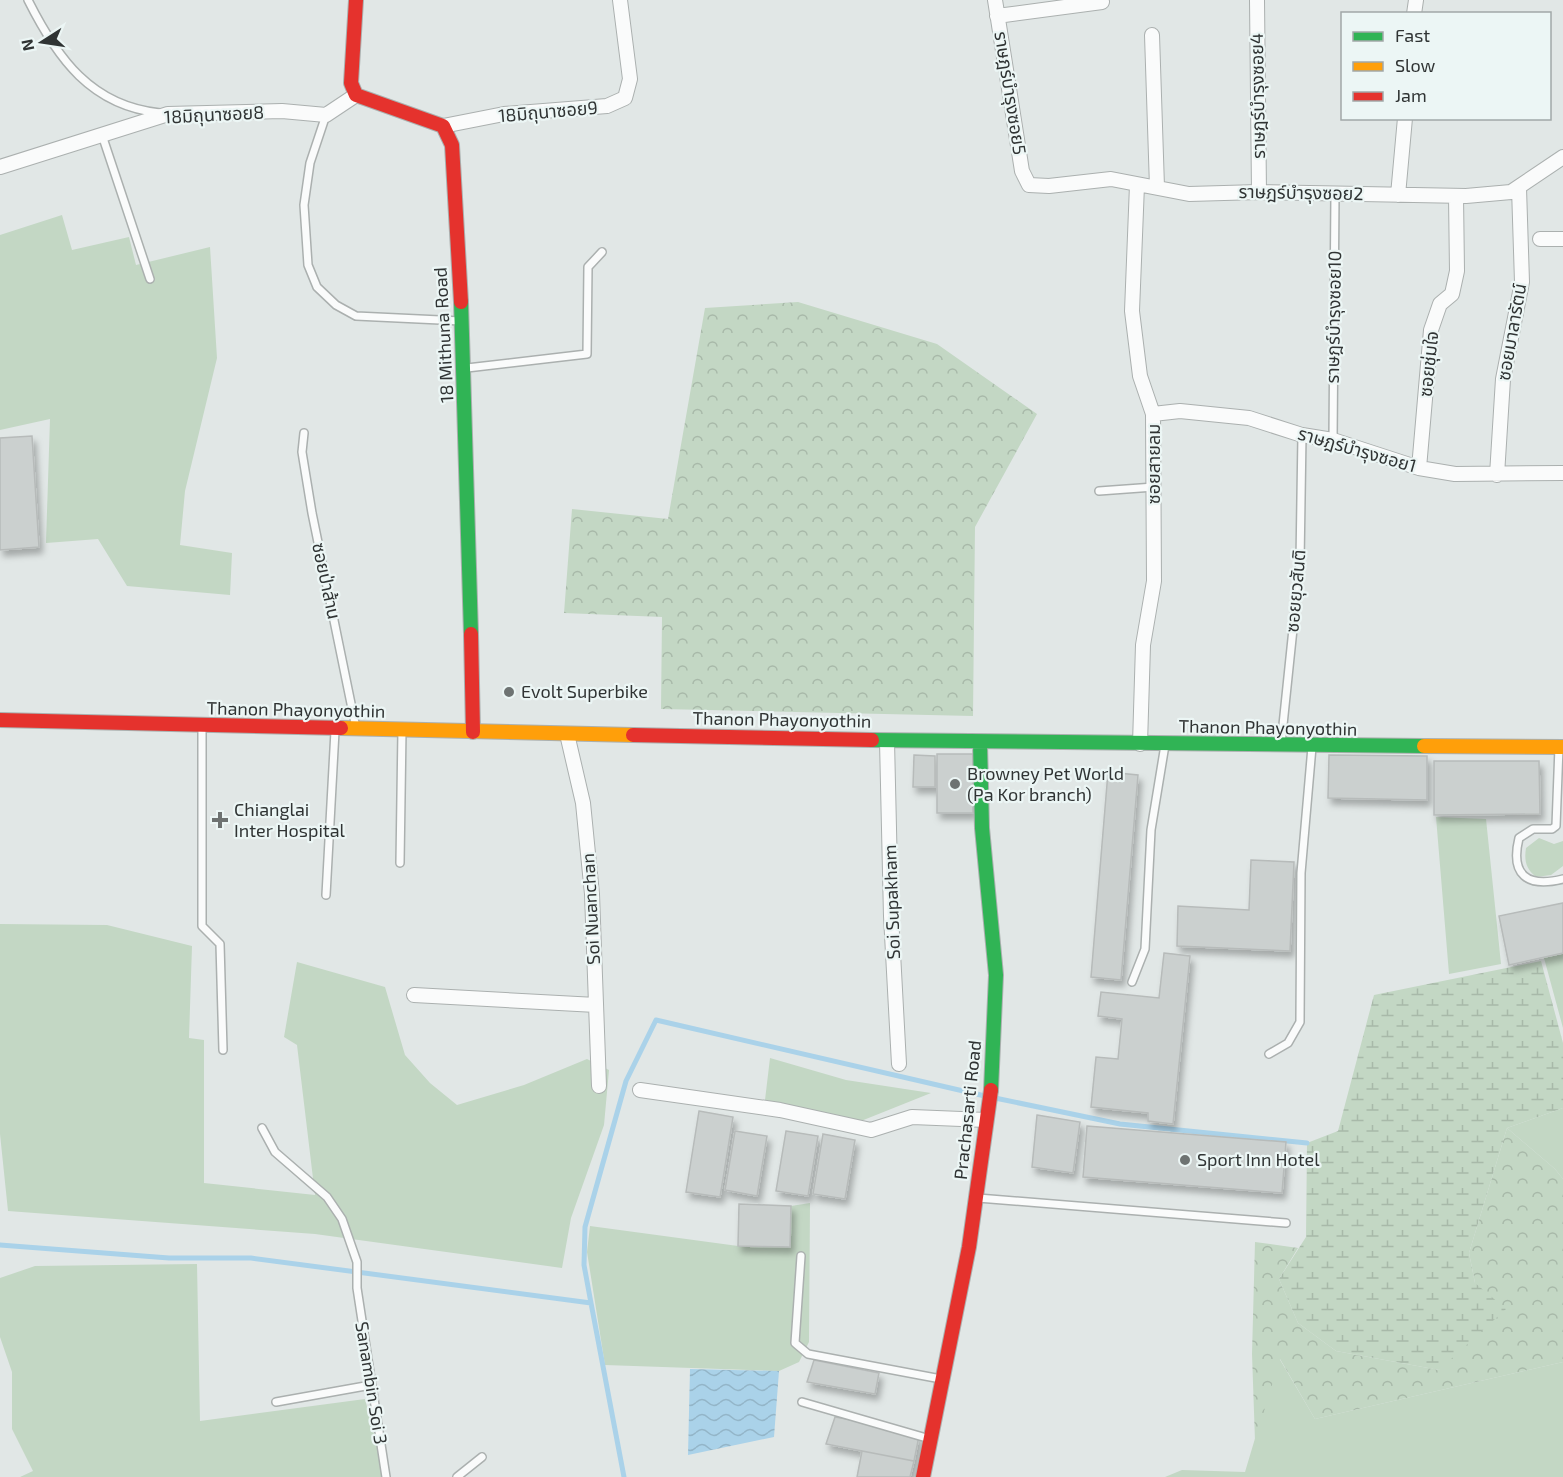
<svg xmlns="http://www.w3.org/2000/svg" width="1563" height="1477" font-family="'Exo 2','Noto Sans Thai',sans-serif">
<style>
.grass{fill:#c3d7c4}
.forest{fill:url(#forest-crowns)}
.wetland{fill:url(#wetland-marsh)}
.water{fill:url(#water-waves)}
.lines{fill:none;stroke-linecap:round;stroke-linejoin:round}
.stream{stroke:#aad2e9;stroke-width:5}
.building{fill:#cbd0cf;stroke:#b7bbba;stroke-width:1.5;filter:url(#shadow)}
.lane-casing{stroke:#abb0af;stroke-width:10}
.street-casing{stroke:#abb0af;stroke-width:16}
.fast-casing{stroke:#abb0af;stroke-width:16}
.slow-casing{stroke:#abb0af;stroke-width:16}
.jam-casing{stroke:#abb0af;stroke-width:16}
.lane{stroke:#fafbfb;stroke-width:7}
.street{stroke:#fafbfb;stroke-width:14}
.fast{stroke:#30b455;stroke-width:14}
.slow{stroke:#ff9f0a;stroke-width:14}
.jam{stroke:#e5322d;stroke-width:14}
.poi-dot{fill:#6e7372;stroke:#ecf6f5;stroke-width:2}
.labels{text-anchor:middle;stroke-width:4.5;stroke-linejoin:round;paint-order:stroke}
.street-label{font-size:18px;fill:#303434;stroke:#ecf6f5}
.poi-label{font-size:18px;fill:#303434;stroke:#ecf6f5;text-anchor:start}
</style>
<defs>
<pattern id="forest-crowns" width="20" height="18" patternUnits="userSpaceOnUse" patternTransform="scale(1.5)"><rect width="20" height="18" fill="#c3d7c4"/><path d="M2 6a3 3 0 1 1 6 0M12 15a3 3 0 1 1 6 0" fill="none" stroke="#a8b9a9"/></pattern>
<pattern id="wetland-marsh" width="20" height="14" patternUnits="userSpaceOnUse" patternTransform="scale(1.5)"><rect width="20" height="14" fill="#c3d7c4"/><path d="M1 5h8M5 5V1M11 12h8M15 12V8" fill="none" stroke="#a8b9a9"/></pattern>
<pattern id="water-waves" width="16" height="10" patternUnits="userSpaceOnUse" patternTransform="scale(1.5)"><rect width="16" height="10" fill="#aad2e9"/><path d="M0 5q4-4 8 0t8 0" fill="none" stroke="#93b5c8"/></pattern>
<filter id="shadow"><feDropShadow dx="3.5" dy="6" stdDeviation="3" flood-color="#0004"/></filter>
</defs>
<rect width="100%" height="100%" fill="#e1e7e6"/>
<path class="grass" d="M62,215l10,35 57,-13 7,28 74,-18 7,111 -32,133 -5,54 52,8 -2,42 -103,-9 -29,-47 -52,4 4,-124 -50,11v-195z
M1436,817l50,2 15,145 -52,10z
M1539,838l15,6 9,-3v25l-12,9 -15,2c-10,-8 -12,-16 -10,-29z
M0,924l107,1 85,21 -3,92 15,2v143l111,12 -18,-150 -13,-8 13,-75 88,25 20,68 25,28 27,22 67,-20 63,-26 22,11 -5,55 -33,93 -9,50 -247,-34 -307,-23 -8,-77z
M1563,954v74l-19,-70z
M770,1058l76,22 85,13 -70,28 -96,-21z
M1563,1108v71l-8,-10 -48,-41z
M810,1203l-1,139 -10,20 -20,9 -174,-6 -18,-113 3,-26 148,20 52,1 1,-41z
M197,1264l3,157 165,-22 20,78h-365l13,-6 -21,-42v-57l-12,-35v-59l35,-12z
M1279,1358l36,61 248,-57v115h-398l17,-7 63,2z"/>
<path class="forest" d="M798,302l139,42 100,70 -62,113 -2,189 -312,-7 1,-92 -98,-4 8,-104 96,10 37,-211z
M1507,1128l48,41 8,10v183l-248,57 -35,-60 -25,82 -3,-87 3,-112 43,6 -19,31 19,44 38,28 103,19 36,-87 -6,-30z"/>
<path class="wetland" d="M1541,961l22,82v65l-56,20 -38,125 6,30 31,26 -67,61 -103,-19 -38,-28 -19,-44 27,-42 1,-94 31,-12 36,-136z"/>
<path class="water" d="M690,1369l89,2 -5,66 -86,18z"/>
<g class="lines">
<path class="stream" d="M995,1098l125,26 187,19
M0,1245l169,13h82l340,45 33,174
M591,1303l-7,-38 1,-38 41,-146 30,-61 329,76"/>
</g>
<path class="building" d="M32,436l7,111 -39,3v-112z
M937,754h36v59h-36z
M914,755l21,1v31h-22z
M1329,755l98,1v44l-99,-2z
M1434,761h105l1,53 -106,1z
M1108,772l30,3 -17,205 -30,-3z
M1251,860l43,2 -4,89 -113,-5 1,-40 71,4z
M1563,903v50l-54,12 -10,-49z
M1164,953l26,3 -17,168 -25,-3v-8l-57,-6 5,-50 22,2 4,-40 -24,-3 3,-24 58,6z
M699,1111l34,6 -13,80 -34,-5z
M1037,1115l43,7 -7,51 -41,-6z
M1087,1126l199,16 -4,51 -199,-16z
M735,1131l32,5 -10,60 -32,-6z
M786,1131l32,5 -10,60 -32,-5z
M823,1134l32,6 -10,59 -32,-5z
M739,1204l52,2 -1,41 -52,-1z
M814,1360l65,13 -4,21 -68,-12z
M835,1417l57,10 27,9 -5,25 -88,-17z
M862,1451l52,10 -4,16h-53z"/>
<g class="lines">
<defs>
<path id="lane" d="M28,0c29,58 63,106 132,113
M326,115l-16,48 -6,42 4,60 9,22 19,18 20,11 105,5
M102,135l48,144
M467,368l120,-14 1,-87 14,-15
M304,433l-2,19 10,61 44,215
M1333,440l2,-246
M1099,491l55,-4
M202,728v198l18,18 3,106
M1281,744l19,-182 2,-127
M1559,747l-3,79 -4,3h-19l-14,9c-9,37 8,50 44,41
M400,863l2,-133
M326,895l9,-164
M1132,982l13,-33 6,-119 14,-85
M1269,1054l19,-11 12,-21 1,-149 11,-126
M262,1128l13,24 52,45 15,22 15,43v26l29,189
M978,1198l308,25
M801,1256l-6,87 13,11 133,25
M276,1402l95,-17
M802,1402l128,37
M457,1477l25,-20"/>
<path id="street" d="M995,0l27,171 7,14 20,1 62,-7 78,15 70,-2 207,4 45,-4 52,-35
M1257,0l2,192
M1414,14l2,-14
M997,16l105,-14
M1152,35l5,152
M443,126l61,-12 103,-8 18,-8 5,-19 -10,-79
M0,167l168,-53 114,-3 44,4 30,-20
M1137,185l-5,126 8,65 13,38 1,167 -11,64 -3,99
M1398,195l7,-77
M1540,239h23
M1153,414l27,-3 69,7 53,17 31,5 86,28 36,6 108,-1
M1419,468l12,-138 9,-26 12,-10 5,-23 -1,-75
M1497,475l6,-96 19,-97 -3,-94
M567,734l16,69 9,91 7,192
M887,741l4,175 8,148
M414,995l182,10
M640,1090l140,20 91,20 41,-13 74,3"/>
<path id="fast" d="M461,302l10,332
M872,740l552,6
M980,743l2,85 14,147 -5,115"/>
<path id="slow" d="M341,728l292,7
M1424,746l139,1"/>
<path id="jam" d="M356,0l-5,83 5,12 87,31 9,19 9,157
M471,634l2,98
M0,720l341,8
M633,735l239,5
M923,1477l46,-230 22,-157"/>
</defs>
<use href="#lane" class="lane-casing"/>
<use href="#street" class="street-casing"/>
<use href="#fast" class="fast-casing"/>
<use href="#slow" class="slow-casing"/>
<use href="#jam" class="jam-casing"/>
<use href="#lane" class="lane"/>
<use href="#street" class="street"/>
<use href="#fast" class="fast"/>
<use href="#slow" class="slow"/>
<use href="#jam" class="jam"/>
</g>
<g class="poi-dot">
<circle cx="509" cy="692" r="6"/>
<circle cx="955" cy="784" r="6"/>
<path d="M217 811h6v6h6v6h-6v6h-6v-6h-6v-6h6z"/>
<circle cx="1185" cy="1160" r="6"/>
</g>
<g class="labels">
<g class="street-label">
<text transform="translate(1010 93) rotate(81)" y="6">ราษฎร์บำรุงซอย5</text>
<text transform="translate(1258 96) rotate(-91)" y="6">ราษฎร์บำรุงซอย4</text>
<text transform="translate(548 112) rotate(-5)" y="6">18มิถุนาซอย9</text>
<text transform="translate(214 115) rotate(-3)" y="6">18มิถุนาซอย8</text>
<text transform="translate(1301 193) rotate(1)" y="6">ราษฎร์บำรุงซอย2</text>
<text transform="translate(1334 317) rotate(-89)" y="6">ราษฎร์บำรุงซอย10</text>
<text transform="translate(1512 332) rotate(-80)" y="6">ซอยมาลารัตน์</text>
<text transform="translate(444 335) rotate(-93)" y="6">18 Mithuna Road</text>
<text transform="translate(1429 364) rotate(-84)" y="6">ซอยชุ่มใจ</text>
<text transform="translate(1357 450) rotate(16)" y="6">ราษฎร์บำรุงซอย1</text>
<text transform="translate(1154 464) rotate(-90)" y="6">ซอยสายลม</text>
<text transform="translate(326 581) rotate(78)" y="6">ซอยป่าส้าน</text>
<text transform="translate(1296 591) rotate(-85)" y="6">ซอยยุวสันติ</text>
<text transform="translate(296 710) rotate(1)" y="6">Thanon Phayonyothin</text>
<text transform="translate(782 720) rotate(1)" y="6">Thanon Phayonyothin</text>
<text transform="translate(1268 728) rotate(1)" y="6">Thanon Phayonyothin</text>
<text transform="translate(892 902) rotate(-92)" y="6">Soi Supakham</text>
<text transform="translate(591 909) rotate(-93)" y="6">Soi Nuanchan</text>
<text transform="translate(968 1110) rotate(-84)" y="6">Prachasarti Road</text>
<text transform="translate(371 1383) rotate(81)" y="6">Sanambin Soi 3</text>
</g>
<g class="poi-label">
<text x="521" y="698">Evolt Superbike</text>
<text x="967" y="780">Browney Pet World<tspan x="967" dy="21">(Pa Kor branch)</tspan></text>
<text x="234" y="816">Chianglai<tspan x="234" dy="21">Inter Hospital</tspan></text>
<text x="1197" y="1166">Sport Inn Hotel</text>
</g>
</g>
<rect x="1341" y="12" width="210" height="108" fill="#ecf6f5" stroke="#a1a8a8" stroke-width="1.5"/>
<rect x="1353" y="32" width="30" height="9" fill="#30b455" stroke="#a1a8a8" stroke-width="1.5"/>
<text x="1395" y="42" font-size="18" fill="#303434">Fast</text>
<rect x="1353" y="62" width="30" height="9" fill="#ff9f0a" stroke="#a1a8a8" stroke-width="1.5"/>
<text x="1395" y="72" font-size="18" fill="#303434">Slow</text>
<rect x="1353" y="92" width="30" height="9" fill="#e5322d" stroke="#a1a8a8" stroke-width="1.5"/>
<text x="1395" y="102" font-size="18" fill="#303434">Jam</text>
<g transform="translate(42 42) rotate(258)" stroke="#ecf6f5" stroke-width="4.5" paint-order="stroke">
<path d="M0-4.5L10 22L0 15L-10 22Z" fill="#303434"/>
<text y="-9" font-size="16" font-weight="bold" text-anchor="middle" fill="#303434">N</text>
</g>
</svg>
